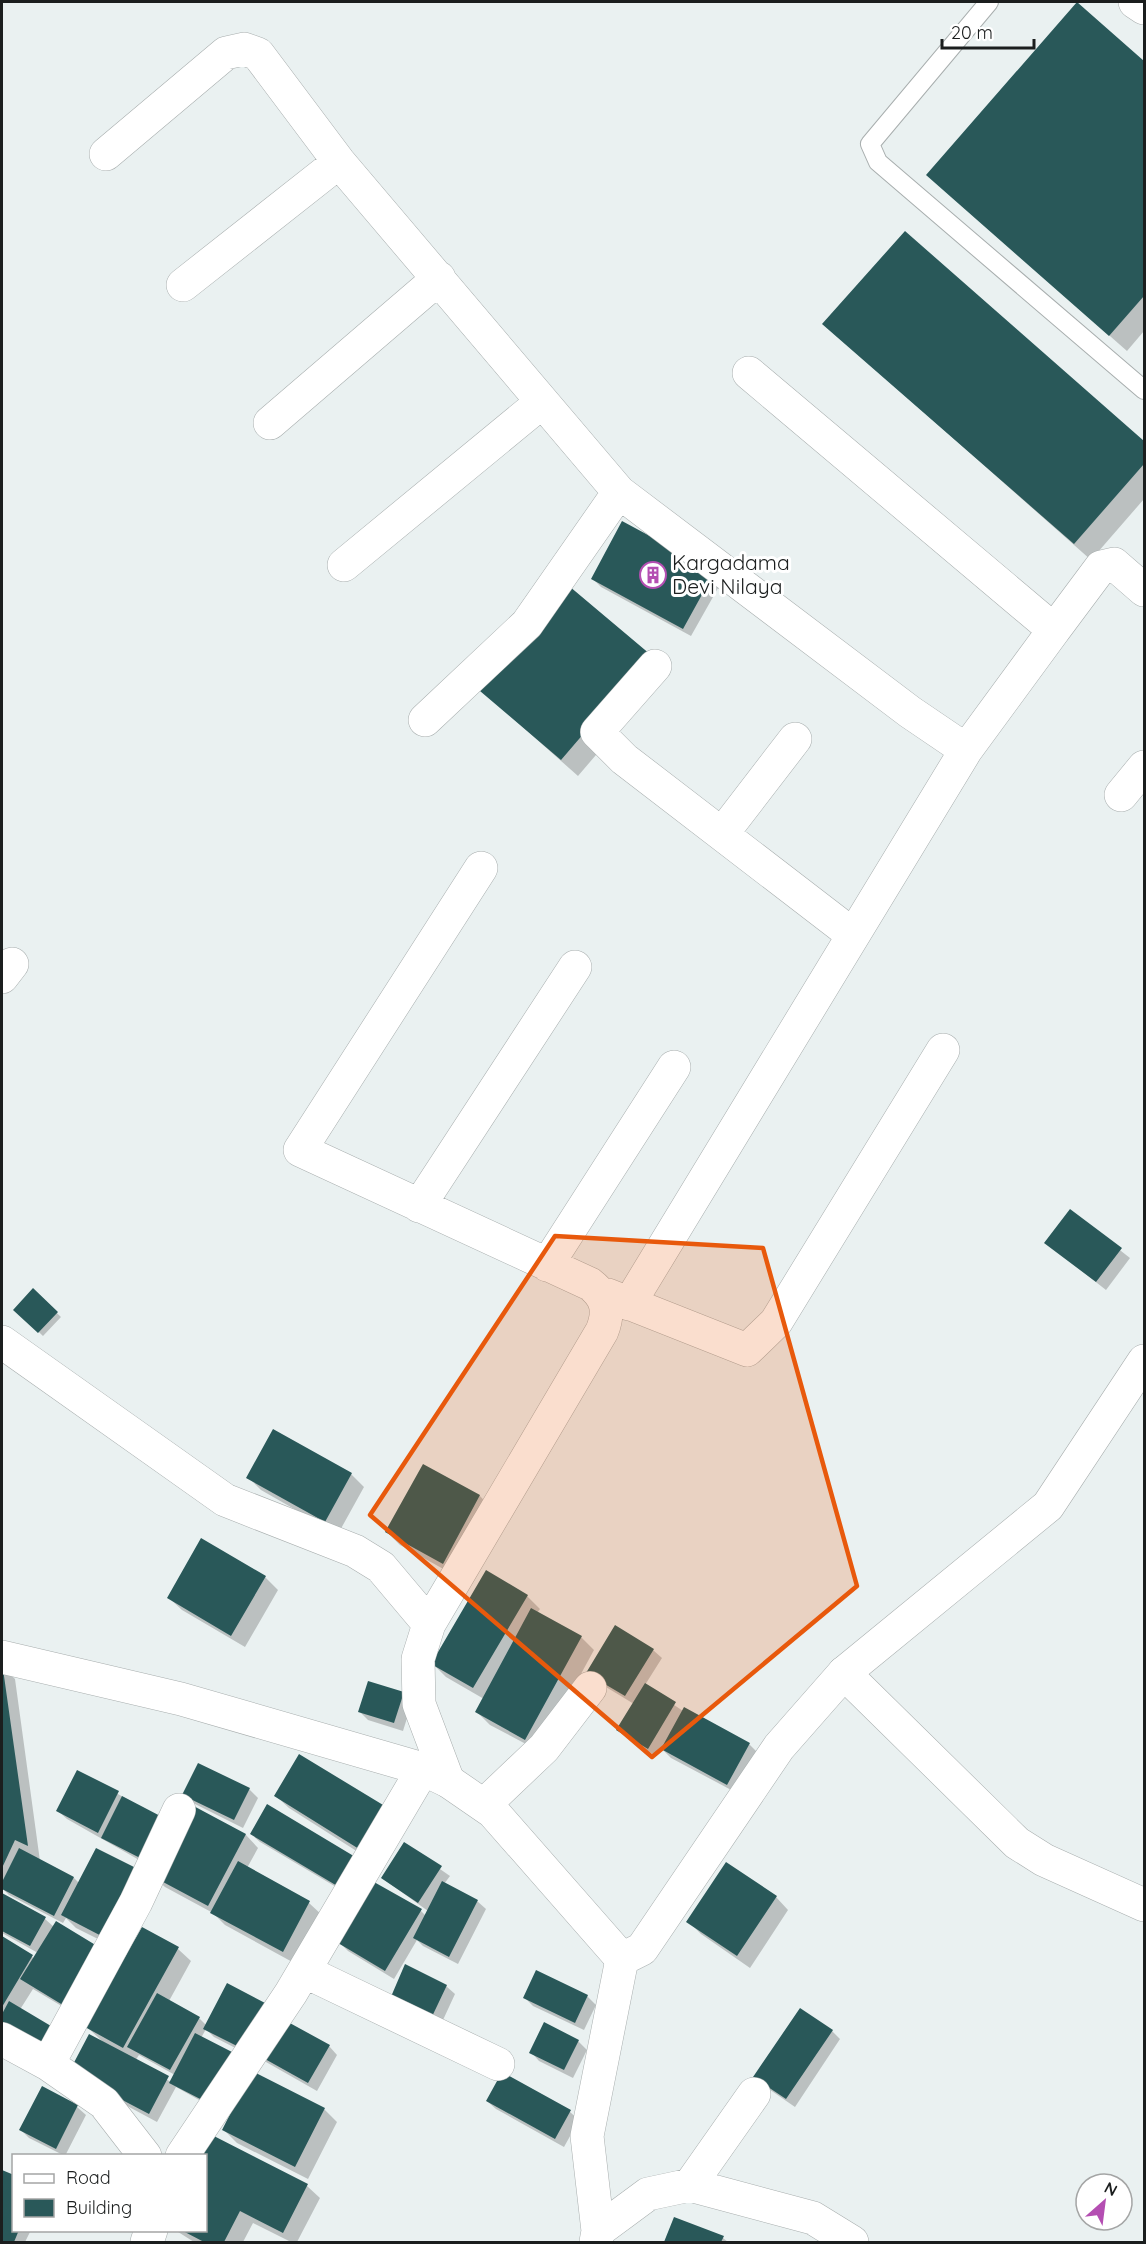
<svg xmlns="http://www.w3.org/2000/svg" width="1146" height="2244" font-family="Quicksand,sans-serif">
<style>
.shadow{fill:#0003;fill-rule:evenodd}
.building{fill:#295859}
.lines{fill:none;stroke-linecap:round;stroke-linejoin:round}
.lane-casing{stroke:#a8aeae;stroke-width:20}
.street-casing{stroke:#a8aeae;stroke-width:34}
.secondary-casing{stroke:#a8aeae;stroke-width:34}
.lane{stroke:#fff;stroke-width:18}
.street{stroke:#fff;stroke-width:33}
.secondary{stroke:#fff;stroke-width:33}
.marked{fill:#e8590c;fill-opacity:0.2;stroke:#e8590c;stroke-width:4.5;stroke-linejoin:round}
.labels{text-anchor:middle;stroke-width:6;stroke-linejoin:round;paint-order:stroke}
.poi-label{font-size:21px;fill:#1b1e1e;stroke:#fff;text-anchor:start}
</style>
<rect width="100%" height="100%" fill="#eaf1f1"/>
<path class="shadow" d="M1078,4l66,59v268l-17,20 -182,-160z
M905,233l239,210v56l-53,61 -267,-236z
M593,579l129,2 -31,55 -90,-49z
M666,673l-88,103 -96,-85z
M1070,1211l60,47 -24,32 -60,-47z
M33,1290l28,27 -18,19 -28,-27z
M274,1431l77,43 13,13 -26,47 -77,-44 -13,-13z
M424,1466l56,30 12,13 -36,67 -56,-31 -13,-13z
M265,1577l13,13 -33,57 -63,-37 -13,-12z
M527,1596l13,13 -3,4 44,24 13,13 -55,101 -49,-26 -13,-13 7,-13 -38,-22 -13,-13z
M653,1650l9,8 -17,27 38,26 66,33 8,8 -22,40 -64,-34 -10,-10 -5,8 -29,-18 -9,-8 16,-26 -38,-23z
M3,1667l12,12 25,182 34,17 60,60 3,1 5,-10 36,20 13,12 -22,40 30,17 8,8 21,-41 21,70 -35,-18 -8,-8 -5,9 14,71 -39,-22 -19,35 -78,-42 24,-38 -16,-15 41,-73 -52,-26 -10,-10 -3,5 -54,-28 -7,-7zM139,2055l36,20 -4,7 -36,-21z
M403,1694l9,8 -9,29 -35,-11 -8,-8z
M300,1756l80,110 -91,-58 -13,-12z
M199,1765l50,24 9,9 -15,30 -50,-25 -9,-8z
M78,1772l87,48 81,15 12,13 -11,20 62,35 13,12 -26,49 -71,-39 -12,-12 -48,-26 -13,-12 3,-6 -88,-50 -9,-8z
M268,1806l85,91 -93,-55 -9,-8z
M404,1844l46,32 -6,8 33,17 9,8 -28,55 -35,-18 -6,-6 -23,39 -46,-28 -8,-8 81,-32 5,5 2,-5 -46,-33z
M2,1895l43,24 9,8 26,90 -47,-28 -31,49v-100l33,21 3,-6 -36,-20z
M776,1897l12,13 -38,58 -49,-34 -13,-13z
M406,1966l40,20 9,8 -18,39z
M587,1996l9,9 -12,25 -51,-24 -8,-8z
M832,2031l8,8 -45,68 -32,-22z
M578,2041l9,9 -14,28 -34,-17 -8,-9z
M329,2046l8,9 -20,36 -51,-29 -8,-9z
M42,2088l35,19 9,8 -21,41 -36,-18 -8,-8z
M487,2101l83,11 9,8 -15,27 -68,-38z
M324,2109l13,13 -29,57 -71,-36 -13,-13z
M211,2136l96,50 13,12 -23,44h-6l-38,-19 -10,19h-49l-19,-12h31v-74z
M2,2171l12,6v53h17l-6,12h-23z
M675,2219l48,19 5,4h-62z"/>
<path class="building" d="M1077,2l67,59v235l-35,40 -183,-161z
M905,231l239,210v23l-70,80 -252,-220z
M622,521l93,50 -32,58 -92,-50z
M569,586l82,69 -90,105 -81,-69z
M1070,1209l52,39 -26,34 -52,-39z
M33,1288l25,24 -20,21 -25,-23z
M273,1429l79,44 -27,49 -79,-44z
M423,1464l57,31 -37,69 -58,-32z
M201,1538l65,38 -35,60 -64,-38z
M486,1570l42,25 -55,93 -42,-24z
M531,1608l51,28 -57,104 -50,-28z
M615,1625l39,24 -29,47 -39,-23z
M3,1669l25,177 -13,-6 -13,28z
M368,1681l36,11 -10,31 -36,-11z
M645,1683l31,19 -28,47 -32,-19z
M684,1707l66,36 -23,42 -66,-36z
M299,1754l94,57 -26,43 -93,-58z
M198,1763l52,25 -16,32 -52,-25z
M77,1770l42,21 -21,42 -42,-22z
M122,1796l44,23 -22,41 -43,-22z
M188,1803l58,31 -38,72 -58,-31z
M267,1804l95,57 -18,29 -94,-56z
M404,1842l38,24 -24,37 -37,-25z
M19,1848l55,29 -20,39 -52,-27v-7z
M96,1848l52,26 -35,68 -52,-27z
M238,1861l72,40 -27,51 -73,-39z
M726,1862l51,34 -40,60 -51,-34z
M442,1881l36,19 -29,57 -36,-19z
M374,1882l48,27 -37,62 -47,-28z
M2,1893l44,24 -16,29 -28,-15z
M56,1921l51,31 -36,58 -51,-31z
M142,1927l37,20 -56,101 -38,-21z
M2,1936l31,19 -31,52z
M405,1964l42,21 -19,40 -41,-19z
M536,1970l52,25 -13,28 -52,-25z
M227,1983l38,20 -24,45 -38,-19z
M157,1993l43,24 -30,53 -43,-23z
M9,2001l47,28 -17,28 -37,-23v-20z
M800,2008l33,22 -47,69 -33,-22z
M277,2016l53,29 -22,38 -52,-29z
M544,2022l35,18 -15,30 -35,-17z
M195,2033l37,19 -26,50 -37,-19z
M89,2034l80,42 -20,38 -80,-42z
M252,2071l73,37 -30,59 -73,-37z
M502,2072l69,38 -16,29 -69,-38z
M42,2086l36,19 -22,44 -37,-19z
M210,2134l98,50 -25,49 -43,-22 -16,31h-20l-23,-12h25v-74h-7z
M2,2170l12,5v55h5l-5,12h-12z
M674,2217l50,19 -3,6h-57z"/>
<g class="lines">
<defs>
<path id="lane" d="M989,2l-119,142 8,18 266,228"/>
<path id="street" d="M1135,2l9,6
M106,154l120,-101 18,-4 14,5 81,108 280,330 291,220 56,38 -337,554
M183,285l156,-123
M749,373l305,257 -88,120
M270,423l169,-145
M344,565l198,-163
M1054,630l47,-63 13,-3 30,26
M655,666l-58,66 27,27 229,176
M425,720l102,-96 92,-132
M1121,795l23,-28
M722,834l73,-95
M2,977l10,-13
M419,1206l156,-239
M547,1265l127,-198
M608,1295l139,55 29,-28 167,-272
M2,1342l223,158 130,51 26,16 48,57
M844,1673l173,170 27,17 100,45
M448,1781l-29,-77 -1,-45 11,-35 173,-293c8,-20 5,-34 -12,-47l-290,-134 181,-282
M484,1805l60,-57 46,-60
M304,1971l194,93
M2,2039l46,25 56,39 41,53
M48,2064l88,-162 43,-92
M182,2156l109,-163 132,-224
M690,2185l64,-91
M598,2231l50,-37 42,-9 123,33 39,24
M147,2242l4,-12
M596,2242l2,-11 -11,-95 35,-177"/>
<path id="secondary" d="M2,1657l179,42 242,70 25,12 45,31 129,147 20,-10 137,-202 65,-74 204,-167 96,-145"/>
</defs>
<use href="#lane" class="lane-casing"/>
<use href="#street" class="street-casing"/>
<use href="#secondary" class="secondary-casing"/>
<use href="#lane" class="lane"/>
<use href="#street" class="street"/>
<use href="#secondary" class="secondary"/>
</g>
<path class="marked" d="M555,1236l208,12 94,338 -205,171 -282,-242z"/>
<defs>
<symbol id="building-ring" viewBox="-11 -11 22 22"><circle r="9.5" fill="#fff" stroke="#b44eb2" stroke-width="1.5"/><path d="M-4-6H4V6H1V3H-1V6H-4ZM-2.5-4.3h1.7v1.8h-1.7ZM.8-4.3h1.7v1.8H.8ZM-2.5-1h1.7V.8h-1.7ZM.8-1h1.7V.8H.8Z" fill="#b44eb2"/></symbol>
</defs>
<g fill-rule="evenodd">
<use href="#building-ring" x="638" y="560" width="30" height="30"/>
</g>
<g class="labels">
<g class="poi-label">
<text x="672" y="570">Kargadama<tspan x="672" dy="24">Devi Nilaya</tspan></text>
</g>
</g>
<rect width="1146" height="2244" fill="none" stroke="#1b1e1e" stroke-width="6"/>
<rect x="12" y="2154" width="195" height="78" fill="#ffffff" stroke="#a4a5a5" stroke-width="1.5"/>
<rect x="24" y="2174" width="30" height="9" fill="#ffffff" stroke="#a4a5a5" stroke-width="1.5"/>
<text x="66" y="2184" font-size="18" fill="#1b1e1e">Road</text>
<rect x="24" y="2199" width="30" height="18" fill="#295859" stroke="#a4a5a5" stroke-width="1.5"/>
<text x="66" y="2214" font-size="18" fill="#1b1e1e">Building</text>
<g transform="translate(1104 2202) rotate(28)"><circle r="28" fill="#ffffff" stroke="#a4a5a5" stroke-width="1.5"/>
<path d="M0-4.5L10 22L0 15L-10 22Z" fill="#b44eb2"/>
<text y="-9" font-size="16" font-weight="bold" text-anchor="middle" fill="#1b1e1e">N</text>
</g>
<path d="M942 39v9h92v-9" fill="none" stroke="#1b1e1e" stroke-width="3"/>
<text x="951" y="39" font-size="18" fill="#1b1e1e" stroke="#ffffff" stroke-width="4.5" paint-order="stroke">20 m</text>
</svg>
